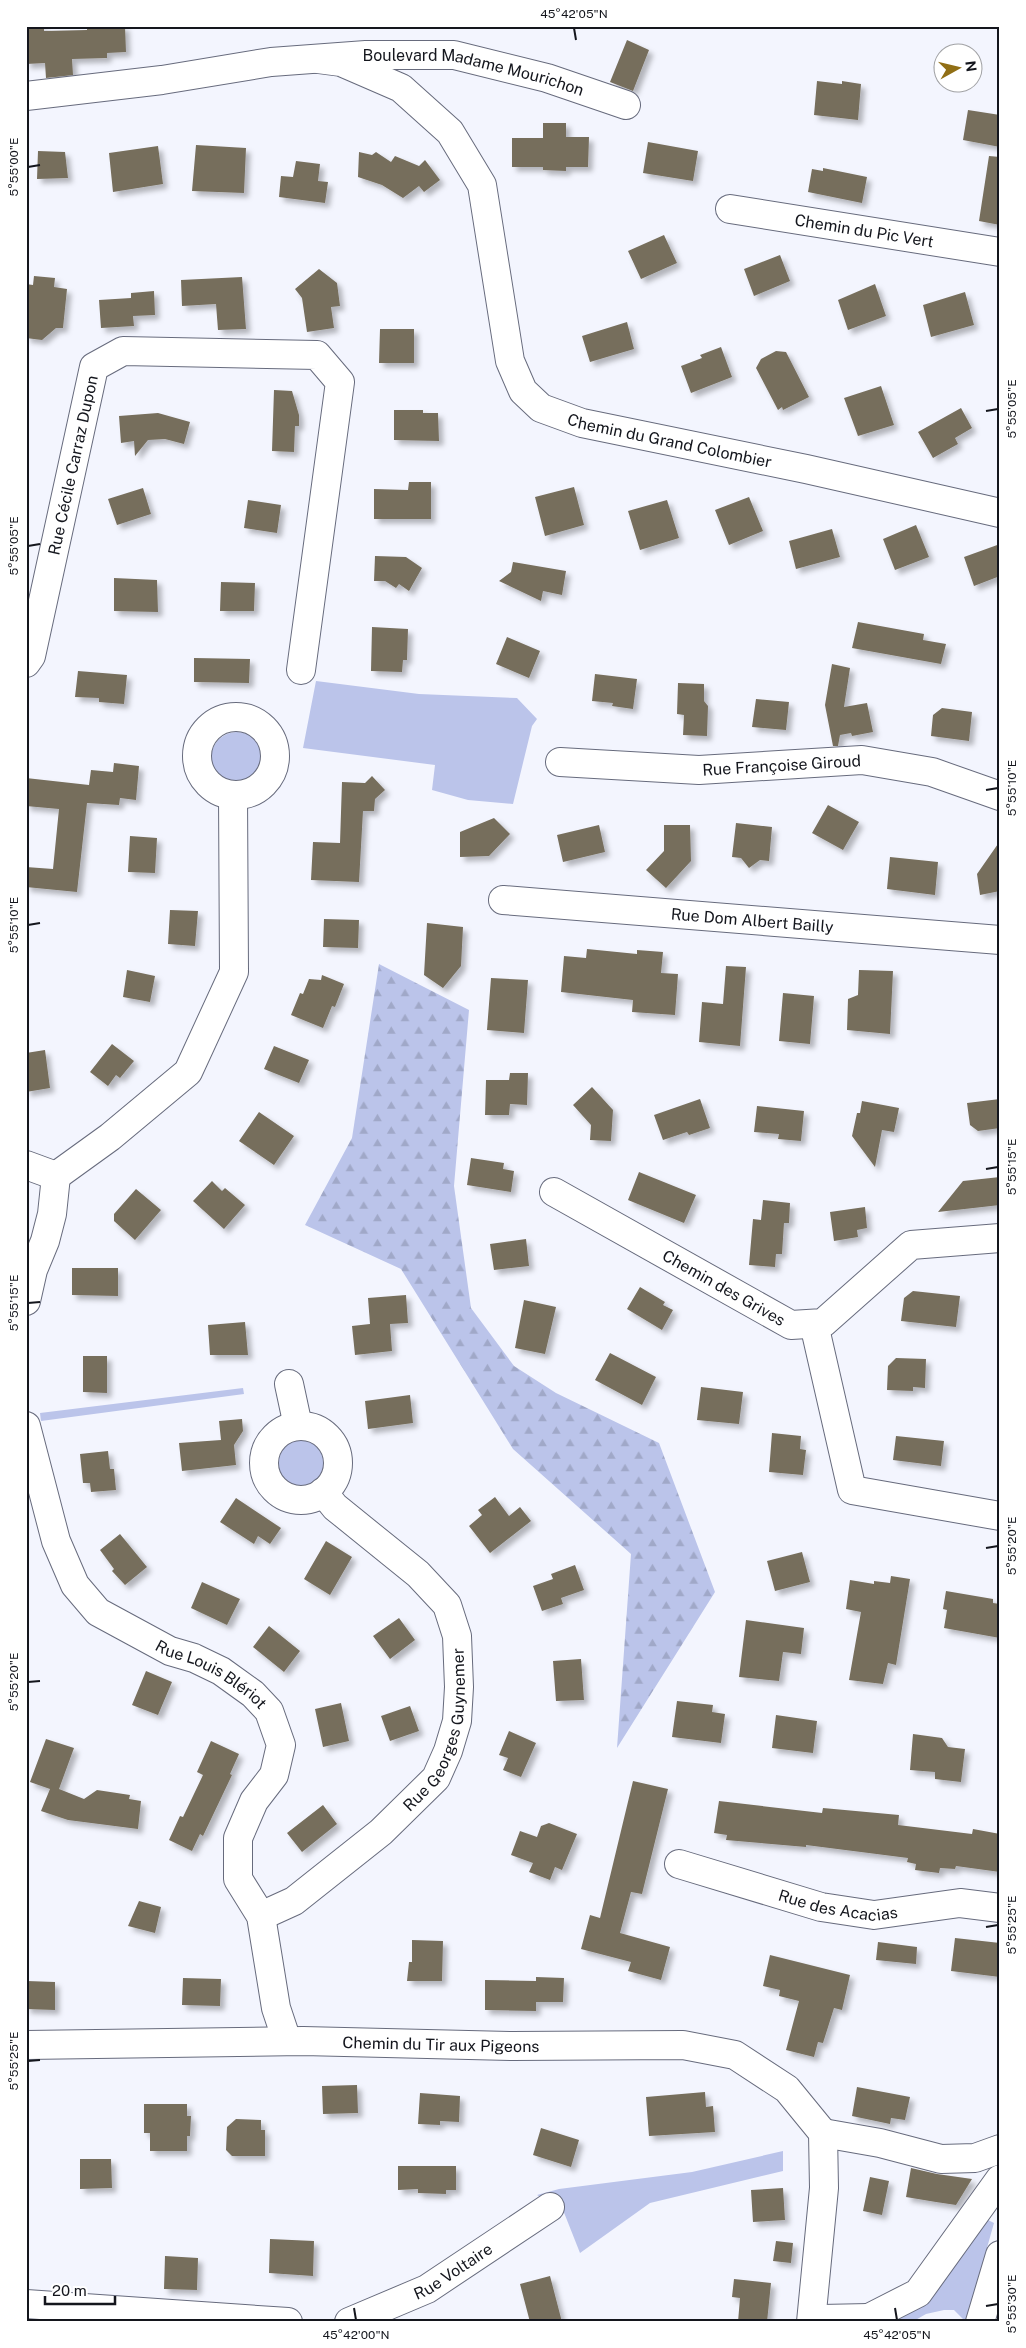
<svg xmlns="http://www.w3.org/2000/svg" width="1026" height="2348" font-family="'Public Sans',sans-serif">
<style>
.grass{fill:#bbc4ea}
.forest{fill:url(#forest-firs)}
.building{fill:#766e5c;filter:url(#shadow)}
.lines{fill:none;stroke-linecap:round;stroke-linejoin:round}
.minor-casing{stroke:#676b7d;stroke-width:30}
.minor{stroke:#fff;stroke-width:28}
.ticks{fill:none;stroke:#14161d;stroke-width:2}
.labels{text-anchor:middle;stroke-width:4;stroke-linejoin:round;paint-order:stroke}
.street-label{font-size:16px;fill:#14161d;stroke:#fff}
.neatline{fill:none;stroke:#14161d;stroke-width:2}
.ticks-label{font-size:12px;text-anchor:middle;fill:#14161d}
</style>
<defs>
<pattern id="forest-firs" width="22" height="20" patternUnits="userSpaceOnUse" patternTransform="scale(1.25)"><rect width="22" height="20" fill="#bbc4ea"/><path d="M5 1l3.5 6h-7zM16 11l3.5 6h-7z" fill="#a0a8c8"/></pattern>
<filter id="shadow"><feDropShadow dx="4.5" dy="4.5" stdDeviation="2.5" flood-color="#0004"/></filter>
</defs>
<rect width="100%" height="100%" fill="#f3f5fe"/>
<path class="grass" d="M316,681l103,13 98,4 20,21 -5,7 -19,78 -45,-4 -36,-10 3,-25 -132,-17z
M211 758a26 26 0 1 1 52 0a26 26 0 1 1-52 0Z
M243,1388l1,6 -203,27 -1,-8z
M273 1460a26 26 0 1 1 52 0a26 26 0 1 1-52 0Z
M783,2151v20l-133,32 -70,50 -17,-43 -26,-15 22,-6 133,-17z
M986,2219l8,4 -28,99 -12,-12h-10l-18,4 -14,8h-21z"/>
<path class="forest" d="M379,964l90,46 -15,176 17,122 43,58 42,27 103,50 56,149 -98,156 14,-194 -118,-105 -112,-180 -96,-44 47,-87z"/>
<path class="building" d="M26,26h18v5l43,-1v-4h38l1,26 -19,1v5l-35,1 1,16 -27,3 -1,-15 -19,1z
M627,40l22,10 -16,41 -23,-9z
M817,81l25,3v-3l19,3 -3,36 -44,-5z
M968,110l32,5v32l-37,-7z
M543,123h23v14h23l-1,30h-22v4l-23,-1v-3h-31v-29h31z
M648,142l50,9 -5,30 -50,-8z
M196,145l50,3 -2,45 -52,-2z
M158,146l5,38 -50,8 -4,-39z
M38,151l27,1 3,26 -31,1z
M359,152l13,3 4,-3 15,10 4,-6 24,10 6,-6 15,20 -16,12 -5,-6 -16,12 -21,-13 -24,-8z
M989,156l11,1v68l-21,-4z
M296,161l24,3 -2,17 10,1 -3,21 -46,-6 2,-21 12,1z
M823,168l44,9 -5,26 -54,-11 4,-23 11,2z
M664,235l13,28 -36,16 -13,-28z
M780,255l10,26 -36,15 -10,-27z
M319,269l18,14 3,23 -9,1 3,21 -27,4 -5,-34 -7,-9z
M34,276l21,2 -1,9 13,2 -4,39h-7l-14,12 -16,-2v-54l7,1z
M242,277l4,52 -28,1 -2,-26 -34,2 -1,-26z
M875,284l11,32 -38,14 -10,-30z
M154,291l1,24 -22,1 1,10 -33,2 -2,-28 32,-2v-5z
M965,292l9,33 -43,12 -8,-32z
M627,322l7,27 -44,13 -8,-26z
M380,329h34v34h-35z
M721,347l11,30 -41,16 -10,-27 21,-8 -2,-3z
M776,351l10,1 23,45 -26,13 -1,-3 -4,3 -22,-42 5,-9z
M881,386l13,39 -36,11 -14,-38z
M274,390l18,1 7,24v11h-4l-1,26 -22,-1z
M961,408l11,20 -17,10 3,6 -25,14 -15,-26z
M394,410h29v3h15l1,28 -45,-1z
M158,413l32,9 -6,22 -19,-5 -17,1 -13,16 -1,-15 -13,2 -2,-27z
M409,482h22v37h-57v-30l34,1z
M574,487l10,38 -39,11 -10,-39z
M143,488l8,26 -34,11 -9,-26z
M749,497l14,34 -34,14 -14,-35z
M248,500l33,5 -4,28 -33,-5z
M667,500l12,38 -39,12 -12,-39z
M916,525l13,32 -34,13 -12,-31z
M832,529l8,28 -44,12 -7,-28z
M1000,544v32l-26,10 -10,-29z
M375,556l31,1 16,11 -13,23 -10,-7 -3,4 -11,-7h-11z
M513,562l53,9 -4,24 -19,-4 -2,10 -42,-20 12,-9z
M114,578l43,2 1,32 -44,-1z
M221,582l34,1 -1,28h-34z
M858,622l66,12 -1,6 23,4 -5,20 -89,-16z
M372,627l36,2 -1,31h-4l-1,12 -31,-1z
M507,637l33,14 -11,27 -33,-14z
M194,658l56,1 -1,24 -55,-1z
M832,664l18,4 -6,39 23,-4 6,29 -21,4 -1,-3 -11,2 -2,11h-5l-8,-41z
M78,671l49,4 -3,29 -25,-2v-4l-24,-1z
M595,674l42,5 -4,30 -21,-3 1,-3 -21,-2z
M678,683l26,1v17l4,5 -1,30 -24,-1 1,-20 -7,-1z
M756,699l33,3 -3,28 -34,-3z
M942,708l30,4 -3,29 -38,-5 2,-21z
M114,763l25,3 -3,34 -16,-2 -1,7 -32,-2 -10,89 -51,-5v-20l27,2 6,-60 -33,-3v-28l63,7 2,-15 22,2z
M372,776l13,14 -10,9 -1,12h-11l-4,71 -48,-2 2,-38 27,1 2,-61 23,1z
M828,805l31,17 -16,28 -31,-17z
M494,818l16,16 -21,22 -29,1v-25z
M736,823l36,4 -3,34 -9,-1 -11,8 -8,-10 -9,-1z
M599,825l6,27 -42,10 -6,-27z
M664,825h26l1,36 -25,27 -20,-18 18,-19z
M130,836l27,2 -2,35 -27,-1z
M1000,841v50l-20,4 -3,-21z
M890,857l48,5 -3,33 -48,-6z
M170,910l28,1 -3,35 -27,-2z
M324,919l35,1 -1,28 -35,-1z
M427,923l36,4 -2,39 -18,22 -19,-13z
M587,949l50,5v-4l26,2 -2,21 17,1 -3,41 -43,-3 1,-12 -72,-8 3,-36 22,2z
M726,966l20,1 -6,79 -41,-4 3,-40 21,2z
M127,970l28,6 -5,26 -27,-5z
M859,970l34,1 -3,63 -43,-4 1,-31 10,-4z
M322,975l22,9 -9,23 -3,-1 -9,22 -32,-13 9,-22 3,1 6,-15 12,1z
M491,978l37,2 -4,53 -37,-3z
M783,993l31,3 -4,48 -31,-3z
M112,1044l22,17 -14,17 -4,-3 -8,11 -18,-14z
M274,1046l35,14 -10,23 -35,-14z
M45,1050l5,38 -24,4v-39z
M510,1073h18l-1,32 -17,-1 -1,11h-24l1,-35h23z
M592,1087l21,23 -2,31 -21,-1 1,-15 -18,-20z
M700,1099l10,29 -21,7 -2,-3 -24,8 -9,-25z
M1000,1099v29l-22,3 -8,-6 -3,-22z
M862,1101l37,7 -5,24 -12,-2 -7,37 -23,-31 5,-23h3z
M757,1106l47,5 -3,30 -23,-2 1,-5 -25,-2z
M259,1112l35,24 -20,29 -35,-24z
M471,1158l33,5 -1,6 11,2 -3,21 -44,-7z
M639,1172l57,23 -12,28 -56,-23z
M1000,1177v28l-62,7 25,-31z
M212,1181l10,10 3,-3 20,17 -21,24 -31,-28z
M136,1189l25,21 -26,30 -21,-19v-7z
M763,1200l27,3 -1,20h-5l-2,31h-6l-1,13 -26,-2 4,-46 8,1z
M865,1207l2,21 -10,2 1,7 -24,4 -4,-29z
M526,1239l3,27 -35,4 -4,-26z
M72,1268h46v28l-46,-1z
M640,1287l25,15 -2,3 10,5 -11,20 -35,-21z
M913,1291l47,5 -4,31 -55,-6 3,-23z
M406,1295l2,28 -18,1 2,27 -37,4 -3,-29 18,-2 -2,-26z
M524,1300l32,7 -11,47 -30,-6z
M245,1322l3,33h-38l-2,-30z
M610,1353l46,24 -14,28 -47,-25z
M83,1356h24v37l-24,-1z
M896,1358l30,1 -1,29 -12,-1v4l-26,-1 1,-24z
M701,1387l42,5 -4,32 -42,-4z
M410,1395l3,28 -45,6 -3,-28z
M242,1419l1,12 -9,14 2,20 -54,6 -3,-28 42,-3 -2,-19z
M772,1433l29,3 -1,13 6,1 -3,25 -34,-3z
M896,1436l48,5 -3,25 -48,-6z
M108,1451l2,18h4l2,21 -25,2 -1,-9h-7l-3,-29z
M495,1497l14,19 11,-9 11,14 -41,32 -21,-27 13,-11 -4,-5z
M236,1498l45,30 -11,16 -12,-8 -4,8 -34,-22z
M120,1534l27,33 -22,18 -13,-14 2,-2 -14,-19z
M326,1541l26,16 -22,38 -26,-16z
M802,1552l8,30 -35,9 -8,-30z
M575,1565l9,25 -23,8 2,6 -21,7 -9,-25 20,-7 -2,-5z
M891,1576l19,3 -14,86 -8,-2 -5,21 -34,-4 12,-68 -15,-3 4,-29 24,4v-3l16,2z
M202,1582l38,17 -13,26 -36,-17z
M946,1591l47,8v4l7,1v34l-56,-10 3,-18 -4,-1z
M399,1618l16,22 -25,19 -17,-23z
M746,1620l58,8 -3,26 -18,-2 -4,29 -40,-4z
M269,1626l31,25 -16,21 -31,-25z
M581,1659l3,41 -28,1 -3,-40z
M146,1671l26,11 -14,33 -26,-10z
M677,1701l36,4 -1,7 13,2 -4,29 -49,-6z
M341,1703l8,38 -26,6 -8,-38z
M410,1706l9,25 -29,10 -9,-25z
M776,1715l41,6 -4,32 -41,-5z
M509,1731l27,12 -15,34 -18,-7 5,-12 -9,-3z
M913,1734l29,4 6,9 17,2 -4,33 -26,-3v-7l-25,-2z
M46,1739l28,9 -15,41 25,10 13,-9 33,5 -1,4 12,2 -3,28 -70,-9 -27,-9 9,-22 -20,-7z
M211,1741l28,13 -9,20 2,1 -29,61 -3,-2 -8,17 -23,-11 11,-24 3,1 20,-42 -6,-3z
M633,1781l35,8 -26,105 -11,-2 -11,41 50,14 -9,33 -33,-9 3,-9 -50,-13 9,-34 10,3z
M719,1801l103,12 1,-5 76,7 -1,10 74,9 1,-5 27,5v38l-44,-6 -1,3 -15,-1 -1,5 -24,-3 1,-6 -9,-2 1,-4 -102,-13v2l-80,-7 1,-5 -13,-2z
M323,1805l14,19 -35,28 -15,-19z
M549,1823l28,11 -15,36 -7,-3 -5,13 -21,-8 4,-9 -22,-8 9,-24 17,6 4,-11z
M139,1901l22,6 -6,26 -27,-7z
M955,1938l45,5v34l-49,-6z
M412,1940l31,1 -1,40h-35l2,-19h3z
M878,1942l39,5 -1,17 -40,-4z
M770,1955l80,20 -8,35 -8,-2 -11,35 -5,-1 -4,15 -28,-7 13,-49 -20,-5 1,-6 -17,-4z
M536,1977l28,1 -1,24h-27v9l-51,-1v-30l51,1z
M183,1978l38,1 -1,27 -38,-1z
M27,1981l28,1v28l-29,-1z
M357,2085l1,28 -35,1 -1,-28z
M857,2087l53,10 -5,23 -14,-2 -1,6 -38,-8z
M705,2092l1,15 7,-1 2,26 -66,4 -3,-39z
M420,2093l40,3 -1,26 -19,-1v4l-22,-1z
M144,2104h43v12h4l-1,20h-3v15h-37v-18h-6z
M236,2119l25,1v10h4v26h-33l-6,-6 1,-23z
M541,2128l38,12 -8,27 -38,-12z
M80,2159h31l1,29 -32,1z
M398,2166h58v24h-10v4l-28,-1v-4l-20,1z
M911,2168l26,6 35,5 -16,26 -20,-3 -30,-5z
M870,2177l19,4 -7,34 -19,-4z
M783,2188l2,32 -32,2 -2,-32z
M270,2239l44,2 -1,35 -44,-3z
M776,2241l17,2 -2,20 -18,-2z
M165,2256l33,2 -1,32 -33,-1z
M550,2276l12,46h-32l-10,-38z
M734,2279l37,4 -4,39h-29l2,-24 -8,-1z"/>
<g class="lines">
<defs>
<g id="minor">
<path id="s1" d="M318,59l23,3 60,26 49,44 32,53 28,176 13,30 18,17 41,15 224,46 194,44"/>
<path id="s2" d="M26,96l136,-16 109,-18 95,-7h88l93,23 79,27"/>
<path id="s3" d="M730,209l270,43"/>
<path id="s4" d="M26,663l5,-7 63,-289 29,-16 194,4 23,27 -39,288"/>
<circle cx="236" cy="756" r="39"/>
<path id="s5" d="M560,762l139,8 163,-10 70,12 68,24"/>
<path id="s6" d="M503,900l497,40"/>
<path d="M26,1165l30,11 54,-39 78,-65 46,-100 -1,-177"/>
<path id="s7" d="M554,1192l237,133 32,-2 88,-78 89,-7"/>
<path d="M26,1301l7,-31 12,-29 7,-27 4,-38"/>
<path d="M814,1324l38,166 148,26"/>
<path d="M289,1384l9,42"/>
<path id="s8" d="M26,1426l30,115 19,44 23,27 72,39 24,7 27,13 32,23 16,17 12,34 -7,30 -20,26 -16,37v41l23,37 15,92 11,33"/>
<circle cx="301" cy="1463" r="37"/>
<path id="s9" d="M679,1864l142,43 53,8 86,-12 40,5"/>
<path id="s10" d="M261,1916l33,-15 87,-69 55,-54 12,-27 9,-30 2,-34 -2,-51 -10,-31 -29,-31 -83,-67 -12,-15"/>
<path id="s11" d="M26,2045l277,-4 209,5 171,-1 52,10 52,34 36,44 1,55 -13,134"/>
<path d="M823,2133l57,10 61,16 34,-1 25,-9"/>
<path d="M26,2304l262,18"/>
<path d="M821,2319l48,-1"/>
<path id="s12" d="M349,2322l78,-33 123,-82"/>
<path d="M861,2322l57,-29 82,-114"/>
<path d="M980,2322l20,-67"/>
</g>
</defs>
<use href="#minor" class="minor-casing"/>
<use href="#minor" class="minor"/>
</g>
<path class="ticks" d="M574,28l2,12M28,167l12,-2M986,411l12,-2M28,546l12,-2M986,790l12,-2M28,925l12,-2M986,1169l12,-2M28,1303l12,-1M986,1548l12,-2M28,1682l12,-1M986,1927l12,-2M28,2061l12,-1M986,2306l12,-2M354,2308l2,12M895,2308l2,12"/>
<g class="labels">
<g class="street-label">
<text dy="6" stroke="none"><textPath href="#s2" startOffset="452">Boulevard Madame Mourichon</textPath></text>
<text dy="6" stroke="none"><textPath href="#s3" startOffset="136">Chemin du Pic Vert</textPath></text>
<text dy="6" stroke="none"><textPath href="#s1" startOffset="585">Chemin du Grand Colombier</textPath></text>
<text dy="6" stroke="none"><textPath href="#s4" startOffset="204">Rue Cécile Carraz Dupon</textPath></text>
<text dy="6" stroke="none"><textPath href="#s5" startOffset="222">Rue Françoise Giroud</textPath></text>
<text dy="6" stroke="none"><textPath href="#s6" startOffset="250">Rue Dom Albert Bailly</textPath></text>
<text dy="6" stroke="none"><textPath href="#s7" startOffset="195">Chemin des Grives</textPath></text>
<text dy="6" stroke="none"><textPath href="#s8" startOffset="332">Rue Louis Blériot</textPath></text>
<text dy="6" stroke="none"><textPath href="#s10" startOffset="270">Rue Georges Guynemer</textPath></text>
<text dy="6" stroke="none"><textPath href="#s9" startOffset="165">Rue des Acacias</textPath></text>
<text dy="6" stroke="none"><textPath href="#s11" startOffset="415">Chemin du Tir aux Pigeons</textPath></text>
<text dy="6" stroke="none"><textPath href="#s12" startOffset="116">Rue Voltaire</textPath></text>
</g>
</g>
<rect width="1026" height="2348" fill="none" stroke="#ffffff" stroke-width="55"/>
<g transform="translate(958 68) rotate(82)"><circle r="24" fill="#ffffff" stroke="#a1a2a5"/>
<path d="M0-4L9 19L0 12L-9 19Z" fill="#916f15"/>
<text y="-8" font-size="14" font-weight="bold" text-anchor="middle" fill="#14161d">N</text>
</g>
<path d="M45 2296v8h70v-8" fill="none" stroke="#14161d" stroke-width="2.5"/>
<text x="52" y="2296" font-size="15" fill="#14161d" stroke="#ffffff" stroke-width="4" paint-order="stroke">20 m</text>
<rect x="28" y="28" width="970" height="2292" class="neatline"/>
<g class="ticks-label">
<text x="574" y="18">45°42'05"N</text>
<text transform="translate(14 167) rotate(-90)" y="4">5°55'00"E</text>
<text transform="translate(1012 409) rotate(-90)" y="4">5°55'05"E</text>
<text transform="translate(14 546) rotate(-90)" y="4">5°55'05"E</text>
<text transform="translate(1012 788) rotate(-90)" y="4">5°55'10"E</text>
<text transform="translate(14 925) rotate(-90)" y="4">5°55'10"E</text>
<text transform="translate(1012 1167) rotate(-90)" y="4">5°55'15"E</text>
<text transform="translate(14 1303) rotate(-90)" y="4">5°55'15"E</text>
<text transform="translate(1012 1546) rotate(-90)" y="4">5°55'20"E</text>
<text transform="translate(14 1682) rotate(-90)" y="4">5°55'20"E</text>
<text transform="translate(1012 1925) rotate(-90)" y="4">5°55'25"E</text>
<text transform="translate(14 2061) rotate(-90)" y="4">5°55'25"E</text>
<text transform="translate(1012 2304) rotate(-90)" y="4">5°55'30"E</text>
<text x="356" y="2339">45°42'00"N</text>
<text x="897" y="2339">45°42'05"N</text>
</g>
</svg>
